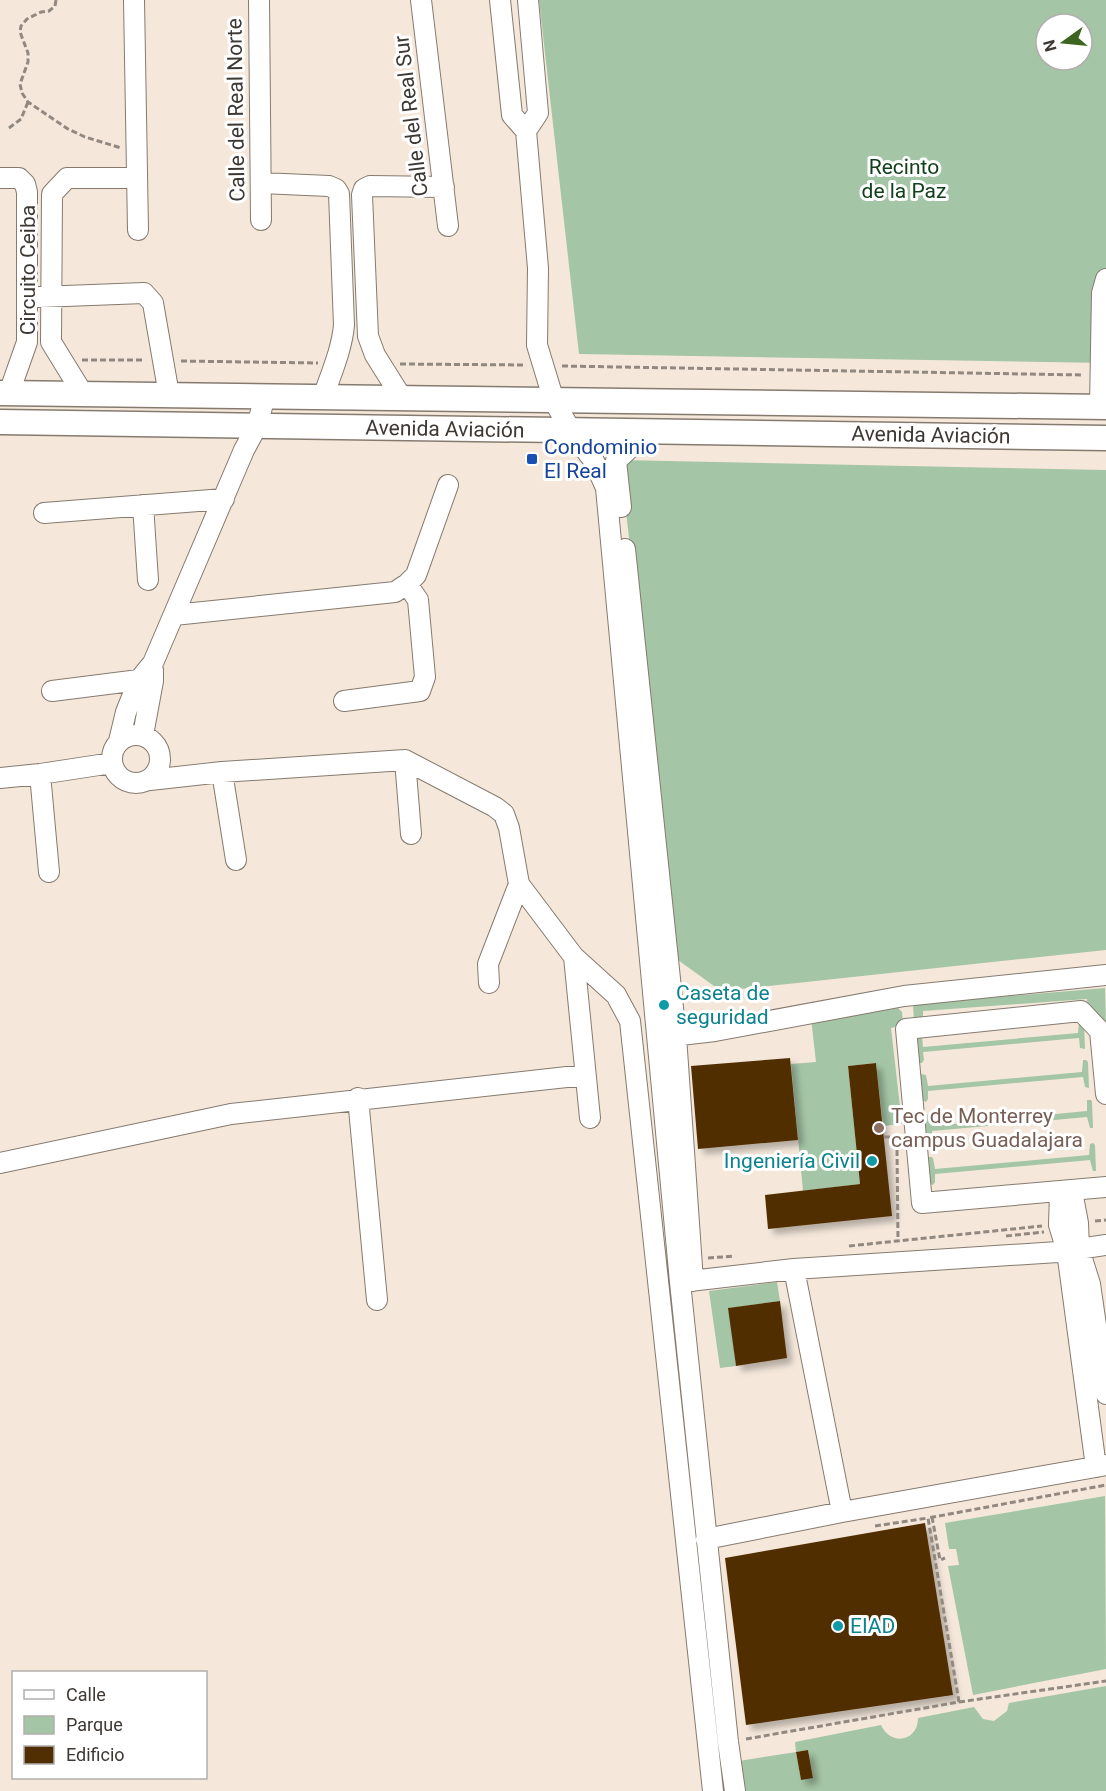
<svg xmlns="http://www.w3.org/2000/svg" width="1106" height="1791" font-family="Roboto,sans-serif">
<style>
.green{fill:#a4c5a6;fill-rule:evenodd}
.building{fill:#512f02;filter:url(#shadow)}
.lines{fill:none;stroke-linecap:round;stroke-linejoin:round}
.minor-casing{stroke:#867a6f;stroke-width:22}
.major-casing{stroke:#867a6f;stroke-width:27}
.path{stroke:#918880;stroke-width:3;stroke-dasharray:6 3;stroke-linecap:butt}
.minor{stroke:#fff;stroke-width:20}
.major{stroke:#fff;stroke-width:24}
.transit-dot{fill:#1a4fb4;stroke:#fff;stroke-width:2}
.culture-dot{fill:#0f9aa8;stroke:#fff;stroke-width:2}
.education-dot{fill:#8d6e63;stroke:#fff;stroke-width:2}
.labels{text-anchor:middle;stroke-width:6;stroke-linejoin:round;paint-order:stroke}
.street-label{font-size:21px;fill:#3d3833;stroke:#fff}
.park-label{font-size:21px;fill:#11411b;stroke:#fff}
.transit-label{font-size:21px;fill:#164399;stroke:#fff;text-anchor:start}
.culture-label{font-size:21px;fill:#0d838f;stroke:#fff;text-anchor:start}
.education-label{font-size:21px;fill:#785e54;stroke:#fff;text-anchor:start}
</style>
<defs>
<filter id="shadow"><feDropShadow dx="5.5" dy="5.5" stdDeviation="3" flood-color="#0004"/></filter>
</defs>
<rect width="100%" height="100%" fill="#f5e8db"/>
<path class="green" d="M539,0h567v363l-527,-9zM1046,24h36v36h-36z
M620,460l486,10v480l-385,41 -43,-31z
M1105,988l1,36 -18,-14 -1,-11 -164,12v10h-9l-1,-17z
M898,1008l4,4 1,9 -3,5 -9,2 11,96 -19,2 -7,-63 -28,3 12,118 -57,7 -12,-127 25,-2 -5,-44z
M1079,1021l5,2 1,26 -5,-1 -1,-10 -156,14 1,8 -2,3h-3l-3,-28 6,1 1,11 155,-14z
M1083,1060h3l2,2 1,26 -4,-1 -2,-10 -155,14v8l-2,3 -5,-2 -1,-24 1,-2 5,1 2,11 154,-14z
M1087,1100h4l1,2 1,26h-3l-3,-11 -155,14v8l-2,2 -5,-1v-26l5,1 2,11 155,-15z
M1093,1143l2,2 1,26h-3l-3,-11 -155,14v8l-2,3 -5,-2v-26h3l2,1 2,11 154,-14 1,-11z
M777,1282l3,19 -51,7 7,58 -16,2 -11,-77z
M1105,1496l1,173 -133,26 -25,-129 11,-1 -3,-16h-7l-4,-26z
M1106,1686v105h-362l-5,-30 57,-9 -1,-10 86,-17c9,21 37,17 37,-7l56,-11 9,12 11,2 13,-10 2,-8zM808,1750l5,27 -12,3 -5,-28z"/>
<path class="building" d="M790,1058l8,82 -100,9 -7,-83z
M876,1063l16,153 -124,13 -3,-34 95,-11 -12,-118z
M780,1301l7,57 -51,8 -8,-58z
M925,1523l28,172 -207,30 -21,-167z
M808,1750l5,28 -12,2 -5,-28z"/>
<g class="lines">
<defs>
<path id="minor" d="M134,0l4,230
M259,0l2,220
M421,0l27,226
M500,0l12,115 14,16 12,137 -1,77 17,56 17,30 23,30 12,27 74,794 48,460 7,49
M526,131l12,-18 -10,-113
M0,178h19l6,6 2,8v150l-18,51
M261,183l68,3 7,3 3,5 5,131c-2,24 -13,49 -21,72
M39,297l105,-4 9,10 16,92
M83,394l-32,-52 1,-148 15,-16h70
M402,398l-27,-43 -7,-19 -6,-141 2,-6 6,-3 74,1
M1100,407l2,-114 4,-14
M143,505l5,75
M621,507l-5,-46 32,-30
M44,513l180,-14
M625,549l51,487 17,245
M174,615l221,-23 12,-8 9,-9 32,-90
M52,691l87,-11 11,1
M344,701l76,-10 5,-14 -7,-77 -11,-16
M112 759a24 24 0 1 1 48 0a24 24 0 1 1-48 0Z
M143,735l10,-54v-11
M119,741l7,-29 13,-32 14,-17 91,-213 13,-24 8,-30
M405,760l6,74
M222,772l14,88
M40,774l9,98
M0,778l40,-4 72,-11
M150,780l72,-8 183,-12 90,47 9,7 5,14 10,56 55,73 16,161
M574,957l42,38 14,26 83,770
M489,983l-1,-19 31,-80
M663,1037l52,-6 189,-35 202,-21
M1106,1094l-6,-63 -19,-20 -175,18 16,174 184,-16
M358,1098l19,202
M0,1163l231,-49 354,-39
M1072,1191l6,32 1,26 11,35 16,110
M1060,1192l-1,33 8,26 29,216
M794,1269l264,-17 48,-7
M681,1282l113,-13 48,243
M706,1539l136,-27 264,-47"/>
<path id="major" d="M0,393l1106,14
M0,422l1106,16"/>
</defs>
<use href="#minor" class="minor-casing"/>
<use href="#major" class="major-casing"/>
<path class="path" d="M56,0l-1,6 -6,5 -8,1 -14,7 -6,7 -1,6 8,21v9l-8,22 2,9 6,9 40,27 17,8 36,11
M9,128l12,-9 7,-17
M82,360h62
M181,361l137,2
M400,364l125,1
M562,366l521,9
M884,1137h13
M897,1150l1,91
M1095,1221l11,-1
M1006,1236l38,-4
M849,1246l193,-20
M708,1258l27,-2
M932,1517l8,43 5,-2
M875,1526l53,-8
M959,1702l147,-21
M746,1739l213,-37 -31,-184 178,-33"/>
<use href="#minor" class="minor"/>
<use href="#major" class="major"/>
</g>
<rect class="transit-dot" x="526" y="453" width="12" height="12" rx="3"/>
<g class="culture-dot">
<circle cx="664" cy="1005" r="6"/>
<circle cx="872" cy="1161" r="6"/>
<circle cx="838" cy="1626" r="6"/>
</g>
<circle class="education-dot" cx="879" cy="1128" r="6"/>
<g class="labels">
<g class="street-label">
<text transform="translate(236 110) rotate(-91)" y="7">Calle del Real Norte</text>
<text transform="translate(411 116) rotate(-97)" y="7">Calle del Real Sur</text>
<text transform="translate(28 270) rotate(-90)" y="7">Circuito Ceiba</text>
<text transform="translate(445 429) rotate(1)" y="7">Avenida Aviación</text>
<text transform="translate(931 435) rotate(1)" y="7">Avenida Aviación</text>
</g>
<g class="park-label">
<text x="904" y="174">Recinto<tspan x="904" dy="24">de la Paz</tspan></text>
</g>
<g class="transit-label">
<text x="544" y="454">Condominio<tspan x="544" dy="24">El Real</tspan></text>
</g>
<g class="culture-label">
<text x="676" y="1000">Caseta de<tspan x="676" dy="24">seguridad</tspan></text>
<text x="860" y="1168" text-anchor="end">Ingeniería Civil</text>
<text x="850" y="1633">EIAD</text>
</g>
<g class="education-label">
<text x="891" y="1123">Tec de Monterrey<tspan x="891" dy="24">campus Guadalajara</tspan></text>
</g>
</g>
<rect x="12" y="1671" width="195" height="108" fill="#ffffff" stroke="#b1afad" stroke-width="1.5"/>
<rect x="24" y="1690" width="30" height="9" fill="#ffffff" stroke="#b1afad" stroke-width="1.5"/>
<text x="66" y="1701" font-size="18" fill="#3d3833">Calle</text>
<rect x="24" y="1716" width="30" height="18" fill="#a4c5a6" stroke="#b1afad" stroke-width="1.5"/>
<text x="66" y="1731" font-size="18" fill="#3d3833">Parque</text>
<rect x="24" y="1746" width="30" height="18" fill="#512f02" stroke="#b1afad" stroke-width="1.5"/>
<text x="66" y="1761" font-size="18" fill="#3d3833">Edificio</text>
<g transform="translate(1064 42) rotate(255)"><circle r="28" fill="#ffffff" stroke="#b1afad" stroke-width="1.5"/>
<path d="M0-4.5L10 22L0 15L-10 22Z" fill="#3e651f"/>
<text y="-9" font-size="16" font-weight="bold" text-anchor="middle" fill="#3d3833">N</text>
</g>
</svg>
